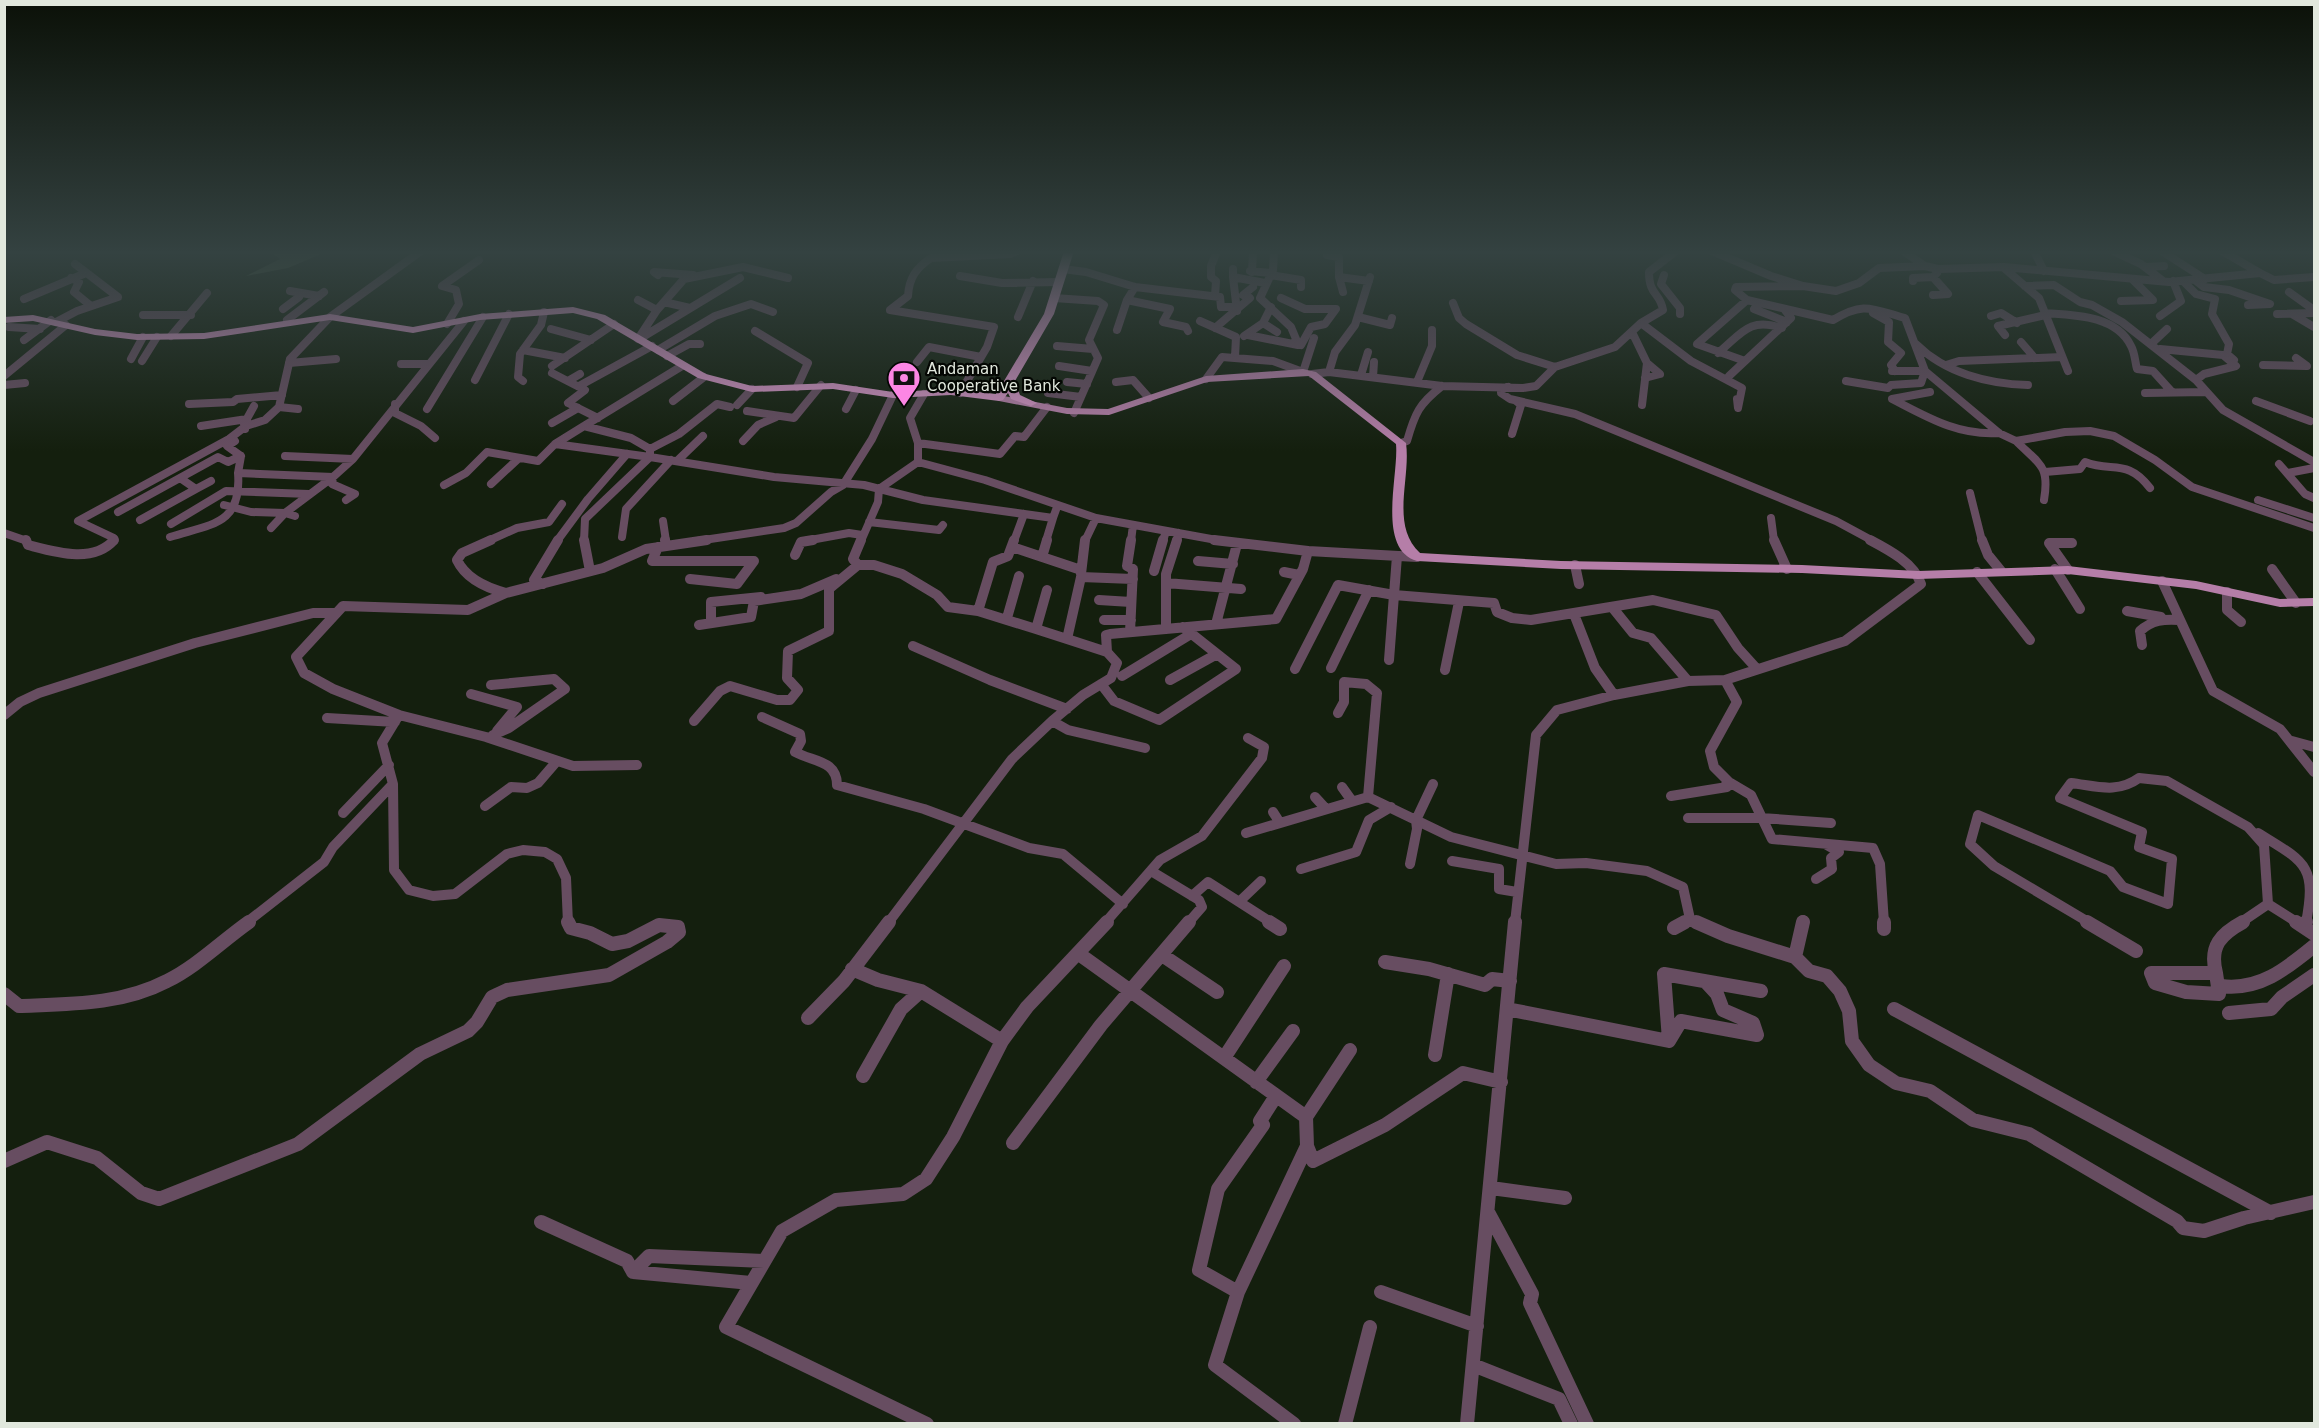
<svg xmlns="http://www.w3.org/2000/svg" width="2319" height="1428" font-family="'DejaVu Sans',sans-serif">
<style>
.water{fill:#485840}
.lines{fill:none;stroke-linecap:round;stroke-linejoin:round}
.minor-far2{stroke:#674d61;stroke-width:8}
.minor-far1{stroke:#674d61;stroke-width:10}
.minor{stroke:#674d61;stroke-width:14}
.major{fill:#b57ea8;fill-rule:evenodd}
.highway{fill:#d492c4;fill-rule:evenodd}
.labels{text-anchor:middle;stroke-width:4.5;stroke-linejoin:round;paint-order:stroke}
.far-poi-label{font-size:15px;fill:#e1e8dd;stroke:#040703;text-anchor:start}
</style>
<rect width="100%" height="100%" fill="#141f0e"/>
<path class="water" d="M269,251h59l-40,17 -42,8 34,-17z"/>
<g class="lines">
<path class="minor-far2" d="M1274,251l-1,19 -13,28 31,29 5,12 -3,5
M1712,251l59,25 32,10 33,5 23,-8 20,-15 46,-2 13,3 66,-2 165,15 91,-9 14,7 40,-3
M1903,251l22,15
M2034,251l10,20
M2113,251l28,13 22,17
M2168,251l-5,1 42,27
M2222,251l38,22
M1327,255l12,2v20l4,15
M2145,267l19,-1
M2004,268l35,30 29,73
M1063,269l23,3 49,15 85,10 1,10h16
M1233,269v8l32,6
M1250,271l21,2
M1252,272l1,-21
M658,275l-4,-3 39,3
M1270,275l31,5v7
M1664,275l-3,9 19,24v6
M960,276l42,7 57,-1
M1233,277l4,34
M1339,277l30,4
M1933,277l15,17 -15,1
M71,278l8,4 -5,10 17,14
M2195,280l9,7 25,3 41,14 -22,1
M1913,281v-3l20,-1 4,-4
M2183,281l13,13 19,5 -3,15 17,30 -2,10 7,6
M1803,286l-67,1 -1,3 12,10 86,20c31,-19 39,-11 72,-2l20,53 74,62 17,8 49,-9 25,-1 24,5 41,24 37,27 122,41
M2025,286l29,-1 26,17 12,3 30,17 74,58 27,30 91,52
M1135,287l-8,13 43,9 -7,13 23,5 2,4
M290,291l29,5
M2289,292l25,18
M1215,296l1,-15 -5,-4v-11l6,-15
M1054,298l44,3 6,4 -15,35 9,18 -24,55
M1281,298l24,11h31l-11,15 -14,3 -10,18
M24,299l62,-26
M638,300l19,10
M2121,301l32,-1 -21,-21
M664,302l26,6
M1453,303l6,15 7,6 51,31 38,12 60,-20 26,-24 22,-13c-3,-18 -14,-14 -14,-38l27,-21
M283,309l16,-12
M1754,309l33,13
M1873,313l16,9 -1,20 13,11 -10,12 4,6
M2044,313c30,2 72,2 87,33 4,7 4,16 6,23l16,2 19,21
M2277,314l37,-1
M2292,314l22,13
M143,315h48
M1991,316l10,-3 16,10
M2160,316l21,-15 -8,-20
M1018,317l15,-36
M1358,317l32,8 2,-7
M287,320l37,-28
M1200,321l36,16 -1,20
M56,322l21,-11 41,-14 -43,-33
M1263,323l14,9
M1641,323l50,38 51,27 -4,20 -1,-9
M447,324l12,-20 -3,-14 -14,-4 37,-26
M9,327l31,2
M1215,328l35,-30 -7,-3 10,-8
M551,329l40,11
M1117,330l10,-30
M755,331l53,32 -11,24
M1632,332l15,31 -5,42
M1248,335l50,10
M2005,335l-7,-9 47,-11
M171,336l36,-43
M1244,336l19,-13 8,-16
M641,338l99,-60
M638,339l19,-29 27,-31 59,-12 45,11
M24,340l27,-20
M2021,342l12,14
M2152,343l15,-14
M1916,344c29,29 72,40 112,41
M1057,346l36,3
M2160,349l63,6 13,11 -32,8 -8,6
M523,350l42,8
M658,350l57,-34 36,-12 22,8
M1718,353c24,-20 31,-36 64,-25
M667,356l22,-12h11
M131,359l12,-22
M142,361l15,-24
M1745,361l-48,-17 50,-44
M917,362l12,-15 52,10
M289,363l47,-4
M401,364h27
M1946,365l13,-4 103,-4
M2263,365l44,1 -11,-8
M552,366l62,-42
M682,366l-98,60 47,12 19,11v8l124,20 90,8 59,15 130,18 4,-11
M1059,366l33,5
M1329,372l6,-20 20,-27 15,-48
M552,373l33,17 -17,13 30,15
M1312,374l17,-2 113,14 81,2 13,-2 19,-19
M1361,375l7,-23
M4,376l62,-51
M1729,376l62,-58 -6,-8
M1373,377l1,-15
M1645,378l15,-4 -13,-11
M1206,379l16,-22 51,4 30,11 11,-34
M475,380l34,-66
M523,381l-5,-4 2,-23 21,-29 3,-13
M568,381l12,-7
M1846,381l42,7 3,-3 30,-2 4,-12h-33
M1067,382l20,2
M1116,382l17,-2 16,18
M1417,382l15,-36v-16
M4,385l21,-2
M579,386l73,-40
M1508,387l-7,3v3l9,6 65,15 261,107 37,20
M1930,392l-38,7c35,18 66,37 107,34
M960,393l27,-46 7,-20 -104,-17 18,-14c1,-18 8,-28 23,-38l79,-4 7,-3
M1048,393l33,4
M2145,393l61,-1
M673,401l31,-24
M2256,401l54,20
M189,404l44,-2 4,-3 45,-4
M395,404v9l26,13 14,12
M737,405l15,-16
M279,407l19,2
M427,409l56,-92
M846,409l10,-19
M747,411l47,7 27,-33
M552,423l26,-15
M201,426l46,-7
M584,426l-29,18 95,13 -65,62 -1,22
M245,429l-1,-5 10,-18
M1512,434l9,-29 -5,-4
M235,441l-8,5 14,10 -3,17 95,4 20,-18
M743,441l15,-16 18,-8
M2016,441c23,23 34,24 28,59
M918,443l82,11 15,-18 9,1 23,-30
M1401,443l6,-2c8,-28 12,-37 35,-55
M650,449l29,-15 38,-30 13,3
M285,456l68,3 111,-138
M677,461l26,-25
M918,462l67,18 111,38 126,23
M2279,464l26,30 9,4
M2045,472l35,-3 5,-7c27,11 42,-4 65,26
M2288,473l26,-5
M333,477l-1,7 23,10 -9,6
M491,484l28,-26
M444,485l22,-12 21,-21 51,9 17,-17
M196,489l15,-8
M1970,493l12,48
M2258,500l56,18
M224,505l27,7 34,1 48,-36
M118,512l100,-55 10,5 13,-6
M1771,518l3,23
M140,520l56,-31 -16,-11
M663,521l3,20
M869,522l70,8 4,-5
M171,524l55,-33 83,3
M271,528l14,-15 10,3
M4,533l23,8
M170,537c41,-13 72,-12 68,-64
M622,537l4,-28 45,-49
M114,541v-3l-36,-17 151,-82 17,-13 19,-6 14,-13 11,-48 40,-42 91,-66
M488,541l29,-13 32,-6 13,-18
M557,541l31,-42 39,-45
M697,541l87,-13 12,-5 35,-31 12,-7 29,-46 21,-44
M805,541l44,-8 13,2
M861,541l17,-39 1,-13 39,-27v-19l-8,-25 14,-24
M1014,541l10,-27
M1046,541l7,-23
M1085,541l11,-23
M1131,541l2,-16
M1163,541l3,-10
M1176,541l3,-8"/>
<path class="minor-far1" d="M26,540l2,5c27,7 65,19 86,-5
M491,540l-29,13 -5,7c9,19 30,28 49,33
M584,540l6,31
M665,540l1,5
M1214,540l94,11
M1774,540l13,29
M1982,540l6,15 13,16
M658,547l-6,14h102l-17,23 -47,-5
M1012,547l69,23
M795,555l6,-13 12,-2
M1042,557l5,-17
M1198,561l35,3
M858,565h16l28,9 35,21 11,12 30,4 15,-49 15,-6 6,-16
M1575,565l4,19
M2055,569l25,40
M2272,569l24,34
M2068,570l-19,-27h23
M1154,571l9,-31
M1284,572l15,3
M1977,572l53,68
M1081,574l4,-34
M2162,581l51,110 67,38 34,43
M1166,583l75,6
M543,584l-9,-4 24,-40
M2227,592v18l14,12
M1099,600l32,2
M1612,607l21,26 18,5 37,43
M978,611l58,18 11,-39
M2127,611l34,6
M1574,614l21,54 19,27
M1007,618l12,-42
M1104,620h27
M711,623v-21l50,-5
M1216,624l21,-80
M699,625l52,-8 3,-16 47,-7 35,-15
M1036,629l31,10 14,-62 52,2
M1166,629v-55l11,-34
M1130,632l3,-63 -6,-3 4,-26
M1067,639l40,13 -1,-17 4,-1 166,-15 27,-50 5,-18 109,6
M2142,645l-2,-14c12,-11 24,-12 39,-11
M913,646l77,34 77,29
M1107,652l10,11 -6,15 -28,17 -31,26 16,9 77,18
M1389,660l5,-65 100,8 3,9 15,6 19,2 122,-20 63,15 22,33 19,21
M1331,668l38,-78
M1295,669l43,-84 56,10 3,-39
M1445,670l14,-68
M1122,676l69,-42
M1170,680l47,-26
M1725,680l12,22 -27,49 4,16 15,15 22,13 21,44 101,9 7,16 4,59
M1101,684l13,17 45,19 77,-51 -53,-42
M491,685l63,-6 11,10 -56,39 -16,7
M471,694l46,13 -20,24
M1338,713l6,-11v-20l22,2 11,9 -9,104
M4,715l16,-13 19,-9 156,-50 118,-30h23
M399,715l87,22 87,29 64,-1
M762,717l38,17 1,7 -6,11c18,10 42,8 42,33l87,24 105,39 34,6 60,50
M327,718l68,4
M694,721l26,-30 10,-5 47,14h13l8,-10 -11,-12 1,-27 41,-20v-42l29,-24 -5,-6 8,-19
M2292,741l22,6
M1342,787l10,14
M1671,796l56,-9 -1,-8
M1315,797l11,12
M485,806l26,-19 16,1 11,-5 19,-22
M1273,812l7,11
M343,813l46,-48
M1688,818h73l70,5
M1246,833l122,-36 83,40 105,27 30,-1 61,8 36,16 7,32 9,4
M2258,833c47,29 59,32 48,90
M1452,861l47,8v20l18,3
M1410,864l7,-35 -1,-9 17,-36
M1301,869l55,-17 13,-32 22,-13
M1151,871l48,29 3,7 -14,16
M1816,879l16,-10 -1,-11 8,-6 -14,-8
M1192,896l16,-14 64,41
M1240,901l21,-20
M2268,904l30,19
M246,923l78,-61 9,-15 60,-63
M568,923l-2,-45 -9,-19 -12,-7 -22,-2 -16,4 -52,40 -22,2 -24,-6 -15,-20 -1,-86 -11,-41 17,-28 -66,-26 -29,-16 -8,-16 47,-51 125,4 38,-17 97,-25 43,-19 61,-9
M888,923l124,-164 40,-38
M1105,923l55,-63 42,-24 60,-78 2,-11 -16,-9
M1515,923l21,-188 21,-25 57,-15 74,-14 37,-1 120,-39 76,-57c-7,-21 -32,-34 -51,-44
M1682,923l8,-4
M1802,923l1,-3
M2090,923l-96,-57 -24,-22 8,-29 132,56 13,16 45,17 4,-45 -33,-12 3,-15 -82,-34 11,-15c25,3 46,11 68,-5l28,3 81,46 16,18 4,59 -28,19"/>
<path class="minor" d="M1269,922l11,7
M1696,922l32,14 67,21
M1803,922l-8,35 14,14 18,5 13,15 9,20 3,30 17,24 27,18 34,8 43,29 56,14 148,87 6,7 21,3 40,-13 70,-16
M1884,922v7
M2087,922l49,29
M2296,922l18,12
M2305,927l1,-5
M1674,928l11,-6
M1079,954l227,163 1,29 6,15 72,-36 78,-52 38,9
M1162,955l55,37
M1385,962l44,7 56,16 7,-6 18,2
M852,969l26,11 43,11 81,50
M2151,973h65l3,21 -33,-2 -31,-9z
M2216,973c-7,-27 5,-39 27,-51
M2221,986c38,5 65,-17 93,-40
M4,994l15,12c51,-2 102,-1 148,-25 29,-14 55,-40 82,-59
M1507,1009l162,32 12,-20 76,14 -4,-12 -30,-13 -6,-16 -12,-13
M1894,1009l377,204
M2229,1013l42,-4 11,-12 32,-22
M808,1018l36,-37 45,-59
M1669,1040l-5,-66 97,17
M1435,1055l13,-81
M1224,1058l60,-92
M863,1076l38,-67 20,-18
M1256,1082l37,-51
M1306,1117l44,-67
M1013,1143l88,-118 88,-103
M4,1161l43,-19 50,16 44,35 18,6 139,-55 122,-90 48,-23 9,-9 15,-25 15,-7 102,-15 58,-33 12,-10 -1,-5 -19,-2 -31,16 -16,3 -22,-11 -19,-5 -3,-6
M1491,1188l74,10
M1488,1212l44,82 -2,9 57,121
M541,1222l86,39 6,11 118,11
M633,1272l16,-16 115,5
M1238,1292l-39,-22 19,-81 45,-64 -3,-4 16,-25
M1381,1292l96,34
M1473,1365l86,34 12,25
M927,1424l-201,-97 56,-96 54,-31 67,-6 23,-15 27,-42 49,-96 25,-34 80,-85
M1294,1424l-79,-59 23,-73 69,-146
M1345,1424l25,-97
M1467,1424l48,-502"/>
<path class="major" d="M1303,369l13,3 90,71c5,36 -16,82 14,110l141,8 241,4 116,6 150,-5 128,15 84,18 34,-1v8l-34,1 -84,-18 -128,-15 -150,5 -116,-6 -241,-4 -144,-8c-41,-12 -18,-86 -21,-117l-87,-68 -102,6 -98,33 -42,-1 -68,-13 -5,-3 5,-3 68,13 41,1 98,-33z"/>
<path class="highway" d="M1064,251h10l-20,63 -39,67 5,14 17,8 -6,3 -20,-7 -3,-6 -5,7 -4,1 -48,-6 -58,3 -60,-9 -81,3 -54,-14 -101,-59 -24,-6 -93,7 -67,13 -83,-13 -126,19 -67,1 -42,-5 -62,-14 -29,2v-6l29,-2 62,14 42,5 67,-1 126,-19 83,13 67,-13 93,-7 32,8 101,59 46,12 81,-3 60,9 58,-3 45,5 4,-7 -2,-2 6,-4 40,-67z"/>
</g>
<linearGradient id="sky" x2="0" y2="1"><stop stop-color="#0b1108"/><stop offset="0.56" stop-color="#344241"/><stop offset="1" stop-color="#344241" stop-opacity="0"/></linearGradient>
<rect width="2319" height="451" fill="url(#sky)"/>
<defs>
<symbol id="bank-pin" viewBox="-11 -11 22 30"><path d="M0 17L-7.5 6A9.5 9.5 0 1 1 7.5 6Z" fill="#fc86e4" stroke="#040703"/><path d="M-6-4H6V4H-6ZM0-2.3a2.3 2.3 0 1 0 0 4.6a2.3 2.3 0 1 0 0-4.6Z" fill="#111"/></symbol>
</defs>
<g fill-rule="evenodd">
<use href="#bank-pin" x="885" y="359" width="38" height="52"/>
</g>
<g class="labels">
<g class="far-poi-label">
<text x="927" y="374">Andaman<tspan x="927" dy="17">Cooperative Bank</tspan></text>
</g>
</g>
<rect width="2319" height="1428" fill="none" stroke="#e1e8dd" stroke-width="12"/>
</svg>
